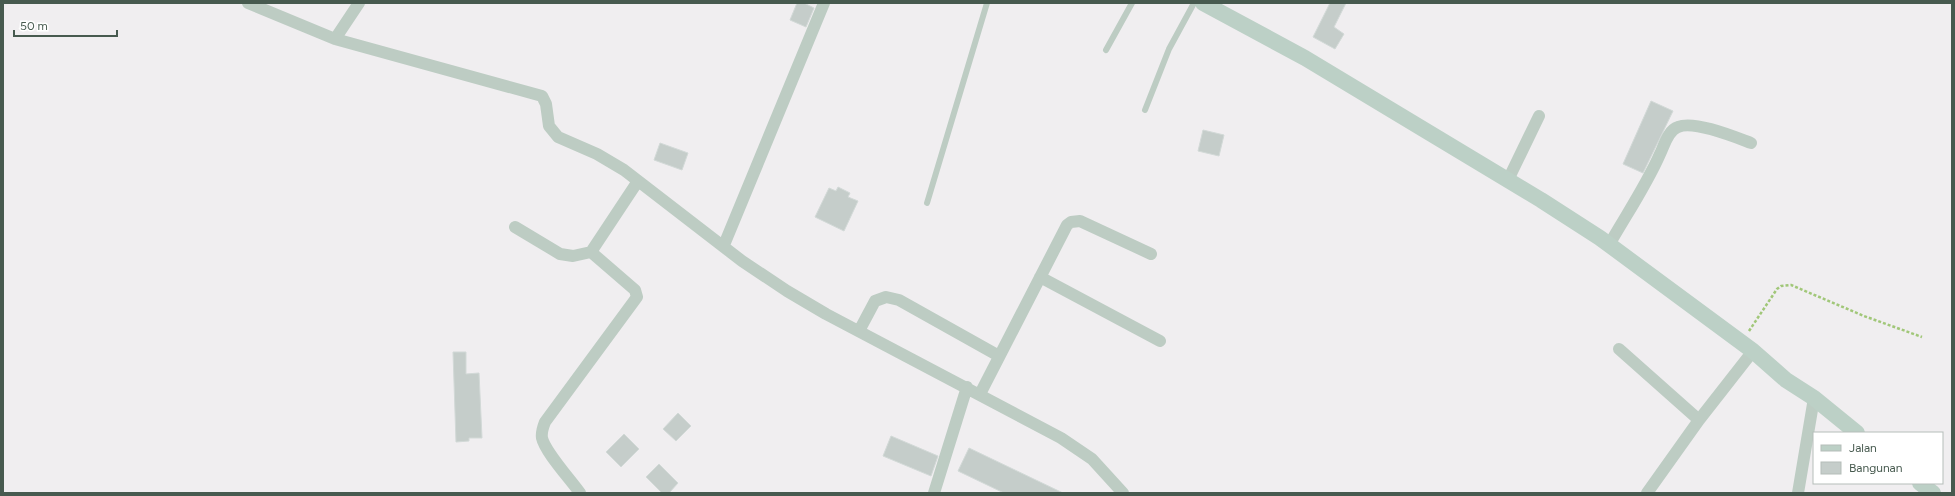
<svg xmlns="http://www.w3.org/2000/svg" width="1955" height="496" font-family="Figtree,sans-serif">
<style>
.building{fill:#c5cdca;stroke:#d2d9d7}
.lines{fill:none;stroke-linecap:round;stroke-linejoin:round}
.path{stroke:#a1c779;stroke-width:2.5;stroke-dasharray:3 2;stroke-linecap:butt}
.lane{stroke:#bdccc3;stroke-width:6}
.street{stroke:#bdccc3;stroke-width:12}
.secondary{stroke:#bcd0c6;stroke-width:16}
</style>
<rect width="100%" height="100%" fill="#f0eef0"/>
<path class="building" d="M797,3h7l10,5 -8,19 -16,-7z
M1330,3h16l-12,24 10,7 -9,15 -22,-12z
M1651,101l22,10 -30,62 -20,-9z
M1203,130l21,5 -5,21 -21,-5z
M660,143l28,10 -6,17 -28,-10z
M838,187l12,6 -2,4 10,4 -14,30 -29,-14 14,-29 7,3z
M453,352h13v22l13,-1 3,65h-13v3l-13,1z
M678,413l13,13 -15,15 -13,-12z
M624,434l15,15 -18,18 -15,-15z
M891,436l47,20 -7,20 -48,-20z
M969,448l94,45h-59l-46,-22z
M659,464l19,19 -9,10h-7l-16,-16z"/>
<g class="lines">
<path class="path" d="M1749,331l28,-42 4,-3 10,-1 73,31 58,21"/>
<path class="lane" d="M1106,50l26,-47
M1145,110l24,-61 25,-46
M927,203l60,-200"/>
<path class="street" d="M248,3l87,36 207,57 4,8 3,22 9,11 39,17 27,16 118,91 45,30 39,23 235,124 31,21 31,34
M335,39l24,-36
M1508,180l31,-64
M515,227l45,27 13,2 18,-4
M724,245l100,-242
M1609,245c17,-30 37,-59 51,-91 4,-8 8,-24 18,-27 16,-7 57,10 73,16
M1040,277l120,64
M859,331l16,-30 11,-4 13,3 100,56
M1619,349l80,71
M980,394l87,-169 4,-3 9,-1 71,33
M580,493c-9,-13 -35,-41 -38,-55 -1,-6 1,-11 3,-16l92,-125 -2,-7 -44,-38 47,-71
M934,493l33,-106
M1647,493l52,-73 54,-69
M1798,493l16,-95"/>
<path class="secondary" d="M1203,3l102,55 236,142 59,38 153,113 33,29 28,18 43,35
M1920,483l13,10"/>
</g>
<rect width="1955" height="496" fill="none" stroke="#475a4f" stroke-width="8"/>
<rect x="1813" y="432" width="130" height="52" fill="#ffffff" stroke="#b5bdb9"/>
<rect x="1821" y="445" width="20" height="6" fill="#bcd0c6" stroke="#b5bdb9"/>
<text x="1849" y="452" font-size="12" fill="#475a4f">Jalan</text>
<rect x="1821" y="462" width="20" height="12" fill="#c5cdca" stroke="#b5bdb9"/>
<text x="1849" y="472" font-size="12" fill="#475a4f">Bangunan</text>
<path d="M14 30v6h103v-6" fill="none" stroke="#475a4f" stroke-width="2"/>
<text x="20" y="30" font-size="12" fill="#475a4f" stroke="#ffffff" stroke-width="3" paint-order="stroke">50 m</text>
</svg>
